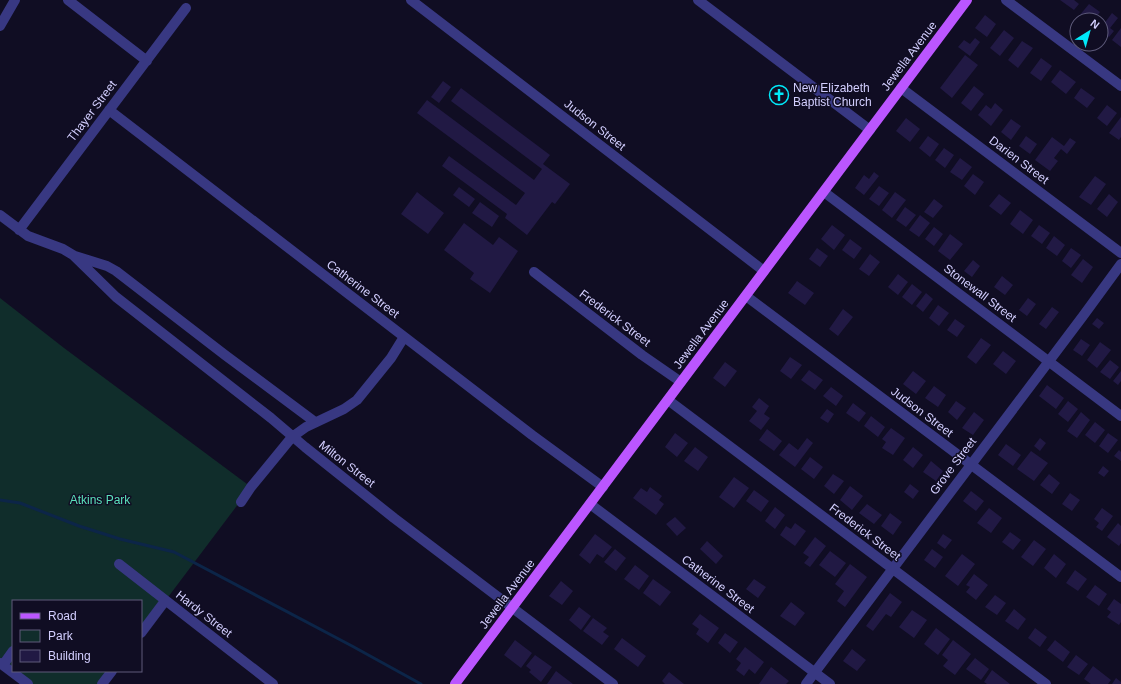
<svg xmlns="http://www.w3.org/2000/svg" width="1121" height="684" font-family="Arial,sans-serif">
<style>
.green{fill:#102d2b}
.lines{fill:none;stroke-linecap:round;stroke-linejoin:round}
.stream{stroke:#0c2548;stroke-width:3}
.building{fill:#211944}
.minor{stroke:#383882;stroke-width:10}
.major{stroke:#bb56ff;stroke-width:10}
.labels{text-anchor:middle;stroke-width:3;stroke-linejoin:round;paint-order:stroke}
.street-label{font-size:12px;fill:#d3cfff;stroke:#100d23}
.poi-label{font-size:12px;fill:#d3cfff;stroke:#100d23;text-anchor:start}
.park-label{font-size:12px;fill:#5ae1bb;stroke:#100d23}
</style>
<rect width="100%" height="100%" fill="#100d23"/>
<path class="green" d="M0,298l64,50 187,139 -110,146v-32h-128v70h99l-9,13h-75l-28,-21z"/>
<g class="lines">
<path class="stream" d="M0,500l20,3 59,23 41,13 54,13 178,94 69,38"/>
</g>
<path class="building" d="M1060,0h14l5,4 -5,6z
M1089,4l11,8 -6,8h-10l-5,-4z
M1112,13l6,5 -8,10 4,3 -5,6 -8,-6v-3z
M985,15l11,9 -9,13 -12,-9z
M1121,28v19l-9,-7z
M1004,30l10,8 -14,18 -10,-8z
M975,38l5,4 -10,14 -12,-9 6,-7 6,4z
M1022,41l11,7 -15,20 -10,-8z
M965,55l13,10 -26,33 -12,-10z
M1041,58l11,8 -11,15 -11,-8z
M1060,70l16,12 -10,12 -15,-12z
M443,81l8,6 -12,16 -8,-6z
M974,86l10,8 -13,17 -10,-8z
M461,88l89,67 -7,9 27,20 -15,20 -3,-2 -25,33 -22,-17 2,-4 -65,-48 7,-10 67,49 9,-12 -108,-80 10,-13 107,80 8,-11 -91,-68z
M1081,88l14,10 -8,10 -13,-10z
M995,103l8,7 -12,16 -13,-11 8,-10 5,4z
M1107,105l10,8 -10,13 -10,-8z
M1121,117v20l-2,3 -10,-7z
M906,118l14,11 -10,13 -14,-11z
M1011,119l10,7 -10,14 -10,-8z
M928,136l11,8 -9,13 -11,-9z
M1026,136l11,8 -7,10 -11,-8z
M1052,137l12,9 6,-8 6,4 -9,12 -6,-5 -7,9 4,3 -8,10 -15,-11z
M944,148l10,7 -9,13 -10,-8z
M960,158l12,9 -10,13 -12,-8z
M874,172l5,4 -15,19 -9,-7 9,-13 5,4z
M973,174l11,8 -9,13 -11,-9z
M1095,176l11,8 -15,21 -12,-8z
M879,186l10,7 -10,13 -10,-7z
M459,187l16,12 -6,8 -16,-12z
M417,192l27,21 -16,21 -27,-20z
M895,192l11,8 -14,18 -10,-8z
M999,194l12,9 -10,12 -12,-9z
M1109,194l9,8 -11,15 -10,-8z
M934,199l9,7 -10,12 -9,-6z
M480,202l19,14 -7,11 -20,-14z
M905,207l11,8 -10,12 -10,-7z
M1020,210l13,10 -10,14 -13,-10z
M920,215l10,8 -11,14 -10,-7z
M464,223l29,22 6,-8 19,14 -28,42 -20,-14 4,-6 -30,-23z
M832,225l13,10 -11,15 -13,-11z
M1039,225l11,8 -8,11 -11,-8z
M934,227l9,7 -9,12 -9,-7z
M950,234l13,10 -13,16 -12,-9z
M1054,236l11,9 -8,11 -11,-8z
M850,239l12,9 -8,11 -12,-9z
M817,248l11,8 -8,11 -11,-8z
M1071,248l10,7 -10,13 -9,-7z
M870,254l10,8 -11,14 -10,-7z
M1083,259l10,8 -11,16 -11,-8z
M973,260l7,6 -8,11 -8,-6z
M898,274l10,8 -10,13 -10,-8z
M1002,276l11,9 -8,10 -11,-8z
M797,281l17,12 -9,12 -17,-12z
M912,284l10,8 -10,13 -10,-8z
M926,293l7,6 -10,13 -7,-6z
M1028,298l8,6 -9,12 -8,-6z
M938,305l11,8 -10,13 -10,-8z
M1052,307l7,5 -13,17 -7,-5z
M843,309l10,8 -15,19 -9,-7z
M1097,318l7,5 -5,6 -7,-5z
M955,319l10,7 -8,11 -10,-7z
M981,338l10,7 -15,19 -9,-7z
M1081,339l9,6 -8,11 -9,-6z
M1100,342l11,8 -14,18 -10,-8z
M1003,351l13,10 -10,13 -13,-10z
M790,357l12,8 -11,14 -11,-8z
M1110,360l9,7 -9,12 -10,-7z
M725,362l12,9 -12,16 -12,-9z
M809,370l14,10 -8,10 -14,-10z
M913,371l13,10 -10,13 -13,-10z
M1121,371v10l-3,4 -5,-4z
M1047,385l17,13 -8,11 -17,-13z
M934,386l12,9 -8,12 -13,-9z
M831,387l12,9 -7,10 -13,-10z
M759,398l10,8 -5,8 6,4 -9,12 -12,-9 8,-10 -5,-4z
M956,401l10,7 -9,12 -9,-8z
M1068,401l10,8 -10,13 -10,-8z
M853,403l13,10 -7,9 -13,-9z
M827,409l7,5 -6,9 -8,-5z
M974,412l10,8 -11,15 -11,-7z
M1081,412l9,8 -13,18 -10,-7z
M871,416l14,11 -7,10 -14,-11z
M1095,422l10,8 -10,13 -10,-8z
M891,428l14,10 -12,17 -11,-7 4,-6 -4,-3z
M767,429l15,12 -8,10 -15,-11z
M675,433l13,10 -11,14 -12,-10z
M1108,433l10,7 -10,13 -9,-7z
M807,438l6,5 -18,24 -16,-12 10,-12 9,7z
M1040,438l6,5 -6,8 -6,-5z
M1006,444l15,11 -8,11 -15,-11z
M695,447l13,10 -10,14 -14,-10z
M913,447l10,8 -10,13 -10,-8z
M1119,450l2,2v9l-7,-5z
M1031,451l17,12 -14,18 -17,-12z
M810,457l13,10 -9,12 -13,-10z
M931,461l12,10 -7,10 -13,-9z
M1103,466l6,5 -5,6 -6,-4z
M833,474l11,7 -10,13 -10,-8z
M1049,474l11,9 -8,11 -12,-9z
M734,477l15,11 -15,20 -15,-11z
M910,484l9,7 -6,8 -9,-7z
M850,486l13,10 -11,14 -12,-10z
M650,487l12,9 -3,4 5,4 -8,11 -23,-17 8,-10 6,4z
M754,490l15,11 -8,11 -15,-11z
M971,491l13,10 -8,10 -13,-10z
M1070,493l10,7 -8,11 -10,-7z
M867,504l15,11 -8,9 -15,-11z
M775,507l10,8 -10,14 -10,-8z
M989,508l13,10 -11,15 -14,-10z
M1102,508l11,8 -11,15 -6,-4 3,-4 -5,-4z
M890,513l12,9 -9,13 -12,-9z
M675,517l11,11 -9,8 -11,-12z
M795,523l11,8 -11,15 -15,-11 6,-9 5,3z
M1118,523l3,3v17l-2,3 -12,-9z
M1010,532l11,8 -8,10 -11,-8z
M595,534l17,13 -9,11 -6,-4 -7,10 -11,-9z
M943,534l9,6 -7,9 -8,-6z
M815,537l11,9 -16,21 -6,-4 5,-6 -6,-4z
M1034,540l12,9 -13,17 -12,-9z
M707,541l16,15 -7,8 -16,-15z
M615,549l11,9 -10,13 -12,-9z
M932,549l11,8 -8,11 -11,-8z
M830,551l16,12 -11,14 -16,-12z
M962,554l13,10 -17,22 -13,-10z
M1054,554l12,10 -10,14 -12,-10z
M850,564l17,13 -22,30 -8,-6 7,-10 -9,-7z
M635,565l14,11 -10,14 -15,-11z
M1075,570l12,9 -9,12 -12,-8z
M974,574l14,11 -12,15 -10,-8 4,-5 -4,-2z
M653,579l18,13 -11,14 -17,-13z
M754,579l12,8 -8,11 -12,-9z
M561,581l12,10 -11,14 -13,-9z
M1095,585l12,9 -8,12 -13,-9z
M890,593l12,9 -11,15 -5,-3 -13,17 -7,-5z
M995,595l11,8 -9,12 -12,-8z
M1114,599l7,5v18l-2,3 -12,-8 4,-5 -4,-3z
M791,602l14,11 -10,13 -15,-10z
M579,607l12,9 -10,14 -12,-10z
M1014,609l12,10 -8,11 -13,-9z
M912,610l15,10 -13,18 -15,-11z
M700,614l19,14 -11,15 -12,-9 3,-5 -7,-5z
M593,618l14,10 -4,4 6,4 -7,9 -19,-14z
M936,628l14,11 -12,16 -14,-11z
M1035,628l12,9 -7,10 -12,-9z
M725,633l13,9 -8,11 -12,-10z
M622,638l24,18 -8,11 -24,-18z
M515,640l17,13 -11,15 -17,-13z
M953,640l18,14 -16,21 -12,-9 5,-6 -6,-5z
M1055,640l15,12 -7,10 -16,-12z
M745,647l19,15 -9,12 -6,-5 -5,7 -8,-6 5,-7 -5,-4z
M852,649l14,11 -9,11 -14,-10z
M535,655l17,12 -11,15 -12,-10 2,-2 -5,-4z
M1076,655l12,9 -9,11 -12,-8z
M975,658l14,11 -8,11 -15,-11z
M1093,666l18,14 -3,4h-17l-7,-5z
M771,667l18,14 -3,3h-27z
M992,670l18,14h-23l-3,-2z
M556,671l17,13h-26z
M669,672l15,12h-19l-3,-3z
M1116,678l5,4v2h-9z"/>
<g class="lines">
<path class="minor" d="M68,0l79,61
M411,0l353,271
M698,0l172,130
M1006,0l115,86
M0,26l15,-26
M901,88l220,165
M109,110l423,325 71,52
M824,192l297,224
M0,215l28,21 35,13 10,6 43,42 155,121 34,29 89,71 219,166
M19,230l167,-222
M75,256l32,10 9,5 109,84 90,67
M534,272l108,83 39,27
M746,296l375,281
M668,400l378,284
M241,502l10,-15 41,-50 14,-10 38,-18 13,-9 34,-42 13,-21
M590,504l240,180
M119,564l154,120
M141,633l24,-32
M0,663l28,21
M3,665l10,-14
M102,684l10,-13
M806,684l277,-368 38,-52"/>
<path class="major" d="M455,684l512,-684"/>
</g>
<defs>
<symbol id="church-ring" viewBox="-11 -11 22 22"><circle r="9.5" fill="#100d23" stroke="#00e9fa" stroke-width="1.5"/><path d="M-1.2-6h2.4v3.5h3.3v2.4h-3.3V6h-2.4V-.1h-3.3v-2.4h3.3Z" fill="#00e9fa"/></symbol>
</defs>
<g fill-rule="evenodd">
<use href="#church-ring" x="768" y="84" width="22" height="22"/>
</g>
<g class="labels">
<g class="street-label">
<text transform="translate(909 56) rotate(-53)" y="4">Jewella Avenue</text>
<text transform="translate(92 111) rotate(-53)" y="4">Thayer Street</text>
<text transform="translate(595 125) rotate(38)" y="4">Judson Street</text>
<text transform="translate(1019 160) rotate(37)" y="4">Darien Street</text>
<text transform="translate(363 289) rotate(37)" y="4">Catherine Street</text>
<text transform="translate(980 293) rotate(37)" y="4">Stonewall Street</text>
<text transform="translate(615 318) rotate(37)" y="4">Frederick Street</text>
<text transform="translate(701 334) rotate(-53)" y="4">Jewella Avenue</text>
<text transform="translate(922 412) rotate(37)" y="4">Judson Street</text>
<text transform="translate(347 464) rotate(38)" y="4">Milton Street</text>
<text transform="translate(953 466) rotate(-53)" y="4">Grove Street</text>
<text transform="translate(865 532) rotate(37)" y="4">Frederick Street</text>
<text transform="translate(718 584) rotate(37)" y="4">Catherine Street</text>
<text transform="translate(507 594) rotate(-53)" y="4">Jewella Avenue</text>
<text transform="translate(204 614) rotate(38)" y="4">Hardy Street</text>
</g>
<g class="poi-label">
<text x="793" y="92">New Elizabeth<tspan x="793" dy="14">Baptist Church</tspan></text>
</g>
<g class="park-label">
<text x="100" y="504">Atkins Park</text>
</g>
</g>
<rect x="12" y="600" width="130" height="72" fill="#100d23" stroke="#5e5b7b"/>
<rect x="20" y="613" width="20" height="6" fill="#bb56ff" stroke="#5e5b7b"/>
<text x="48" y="620" font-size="12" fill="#d3cfff">Road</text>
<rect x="20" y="630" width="20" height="12" fill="#102d2b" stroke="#5e5b7b"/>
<text x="48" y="640" font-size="12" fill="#d3cfff">Park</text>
<rect x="20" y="650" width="20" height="12" fill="#211944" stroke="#5e5b7b"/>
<text x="48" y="660" font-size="12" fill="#d3cfff">Building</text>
<g transform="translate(1089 32) rotate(37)"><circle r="19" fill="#100d23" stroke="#5e5b7b"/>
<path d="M0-3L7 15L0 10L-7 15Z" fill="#00e9fa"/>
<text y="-6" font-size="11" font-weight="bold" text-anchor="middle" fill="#d3cfff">N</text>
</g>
</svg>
